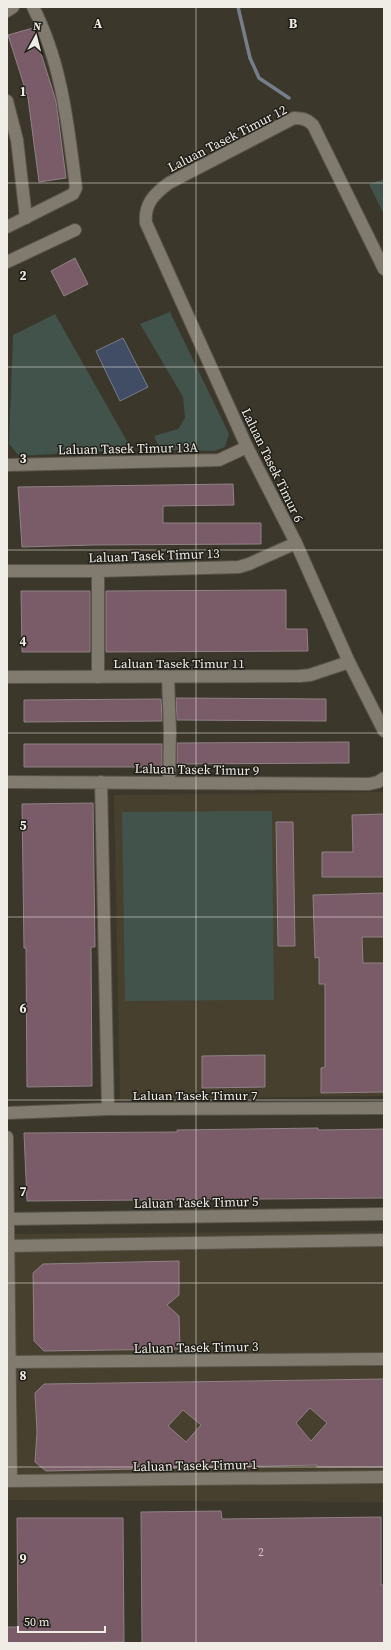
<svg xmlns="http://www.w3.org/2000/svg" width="391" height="1650" font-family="'Source Serif 4',serif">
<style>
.built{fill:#47402e}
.green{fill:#41534a}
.water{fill:#414d64;stroke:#767d8b}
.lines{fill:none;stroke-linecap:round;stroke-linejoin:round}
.stream{stroke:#767d8b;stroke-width:3.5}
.building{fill:#795c67;stroke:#908186;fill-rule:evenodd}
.minor-casing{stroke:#58544a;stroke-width:14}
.tertiary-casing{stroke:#58544a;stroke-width:14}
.minor{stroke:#807b6e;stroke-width:12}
.tertiary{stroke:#807b6e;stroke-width:12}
.grid{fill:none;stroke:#f0ede6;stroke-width:1;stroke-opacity:0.55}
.labels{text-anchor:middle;stroke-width:3;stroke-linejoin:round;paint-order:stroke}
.number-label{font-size:11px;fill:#d2c9c6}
.street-label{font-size:13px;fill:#f0ede6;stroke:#201e19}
.grid-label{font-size:13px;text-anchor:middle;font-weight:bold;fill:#f0ede6;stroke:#201e19;stroke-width:3;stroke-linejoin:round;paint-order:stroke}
</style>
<rect width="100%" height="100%" fill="#3b372b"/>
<path class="built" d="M384,792v304l-264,3 -6,-304z
M384,1231v271l-377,-2v-266z"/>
<path class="green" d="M384,179v36l-15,-31z
M170,312l59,122 -4,13 -11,4 -54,-1 -6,-14 24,-7 7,-11 -2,-21 -43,-73z
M55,314l77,136 -113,6 -10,-12 4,-109z
M272,811l2,189 -149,1 -3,-189z"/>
<path class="water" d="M123,338l25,49 -28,14 -24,-50z"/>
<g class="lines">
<path class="stream" d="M238,7l12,51 9,20 30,20"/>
</g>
<path class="building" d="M33,28l23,73 10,77 -27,4 -11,-84 -20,-63z
M75,258l13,26 -24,12 -13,-25z
M233,484l1,21 -71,1v17h98v21l-168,1 -71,2 -4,-60z
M286,590v39h21l1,22 -202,1v-61z
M21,591h69v61h-68z
M176,698l150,1v22l-149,-1z
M161,699l1,22 -138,1v-22z
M349,742v21l-172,1v-21z
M24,744h138v23h-138z
M93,803l2,144h-4l1,139 -65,1 -1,-139h-2l-2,-144z
M384,814v63h-62v-25h31l-1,-37z
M276,822h17l2,124h-17z
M384,893v44h-22l1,26h21v129l-63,1v-25l4,-1v-83h-6v-27l-4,1 -2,-63z
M265,1055v32l-63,1v-32z
M318,1128v2l66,-1v69l-357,3 -3,-68 153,-1v-2z
M179,1261v34l-12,10 12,11 1,33 -136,2 -10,-10 -1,-68 10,-9z
M384,1379v88h-67v-2l-271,6 -11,-9 2,-30 -2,-39 9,-9zM310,1408l17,15 -16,18 -15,-18zM183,1410l18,15 -15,17 -18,-16z
M221,1511l1,8 159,-2v68h3v58h-242l-1,-131z
M17,1518h106l1,124 -117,1v-16h11z"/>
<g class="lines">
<defs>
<path id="minor" d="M7,11l6,-4
M7,101l10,39 9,78
M7,227l66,-33 3,-6c-8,-62 -14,-125 -43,-181
M7,262l68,-32
M7,465l212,-5 28,-13
M7,571h91l141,-4 10,-3 47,-21
M98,571v106
M349,662l-53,-119 -49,-96 -101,-224c-2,-19 8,-29 23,-40l125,-65c8,0 13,1 19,7l71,144
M168,677l2,55 -1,51
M7,782l362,2 9,-2 6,-4
M101,782l7,327
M7,1113l101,-4 276,-1
M7,1137l4,344
M7,1219l377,-5
M7,1246l377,-6
M9,1362l375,-3
M7,1481l377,-4"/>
<path id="tertiary" d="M7,677l293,-1 10,-1 39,-13 35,69"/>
</defs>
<use href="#minor" class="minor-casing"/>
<use href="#tertiary" class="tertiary-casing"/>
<use href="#minor" class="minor"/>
<use href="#tertiary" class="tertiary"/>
</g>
<path class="grid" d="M196,7v1636M7,183h377M7,367h377M7,550h377M7,733h377M7,917h377M7,1100h377M7,1283h377M7,1467h377"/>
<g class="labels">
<g class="number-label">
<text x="261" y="1556">2</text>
</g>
<g class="street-label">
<text transform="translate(227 138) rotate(-27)" y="5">Laluan Tasek Timur 12</text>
<text transform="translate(128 448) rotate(-1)" y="5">Laluan Tasek Timur 13A</text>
<text transform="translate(273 465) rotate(64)" y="5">Laluan Tasek Timur 6</text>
<text transform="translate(154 555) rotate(-2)" y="5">Laluan Tasek Timur 13</text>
<text x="179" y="668">Laluan Tasek Timur 11</text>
<text transform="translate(197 769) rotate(1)" y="5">Laluan Tasek Timur 9</text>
<text x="195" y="1100">Laluan Tasek Timur 7</text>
<text transform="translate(196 1202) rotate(-1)" y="5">Laluan Tasek Timur 5</text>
<text transform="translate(196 1347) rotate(-1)" y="5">Laluan Tasek Timur 3</text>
<text transform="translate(195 1465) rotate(-1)" y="5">Laluan Tasek Timur 1</text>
</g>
</g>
<g class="grid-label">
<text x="98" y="28">A</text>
<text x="293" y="28">B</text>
<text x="23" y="96">1</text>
<text x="23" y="280">2</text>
<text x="23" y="463">3</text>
<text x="23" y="646">4</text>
<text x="23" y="830">5</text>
<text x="23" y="1013">6</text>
<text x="23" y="1196">7</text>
<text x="23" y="1380">8</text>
<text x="23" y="1563">9</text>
</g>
<rect width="391" height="1650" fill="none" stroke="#f0ede6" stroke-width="16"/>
<g transform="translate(36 36) rotate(7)" stroke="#201e19" stroke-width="3" paint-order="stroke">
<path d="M0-3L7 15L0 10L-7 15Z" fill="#f0ede6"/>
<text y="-6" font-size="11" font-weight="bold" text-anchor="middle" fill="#f0ede6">N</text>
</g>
<path d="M18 1626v6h87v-6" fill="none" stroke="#f0ede6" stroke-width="2"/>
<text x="24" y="1626" font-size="12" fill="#f0ede6" stroke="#201e19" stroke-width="3" paint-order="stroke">50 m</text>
</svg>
